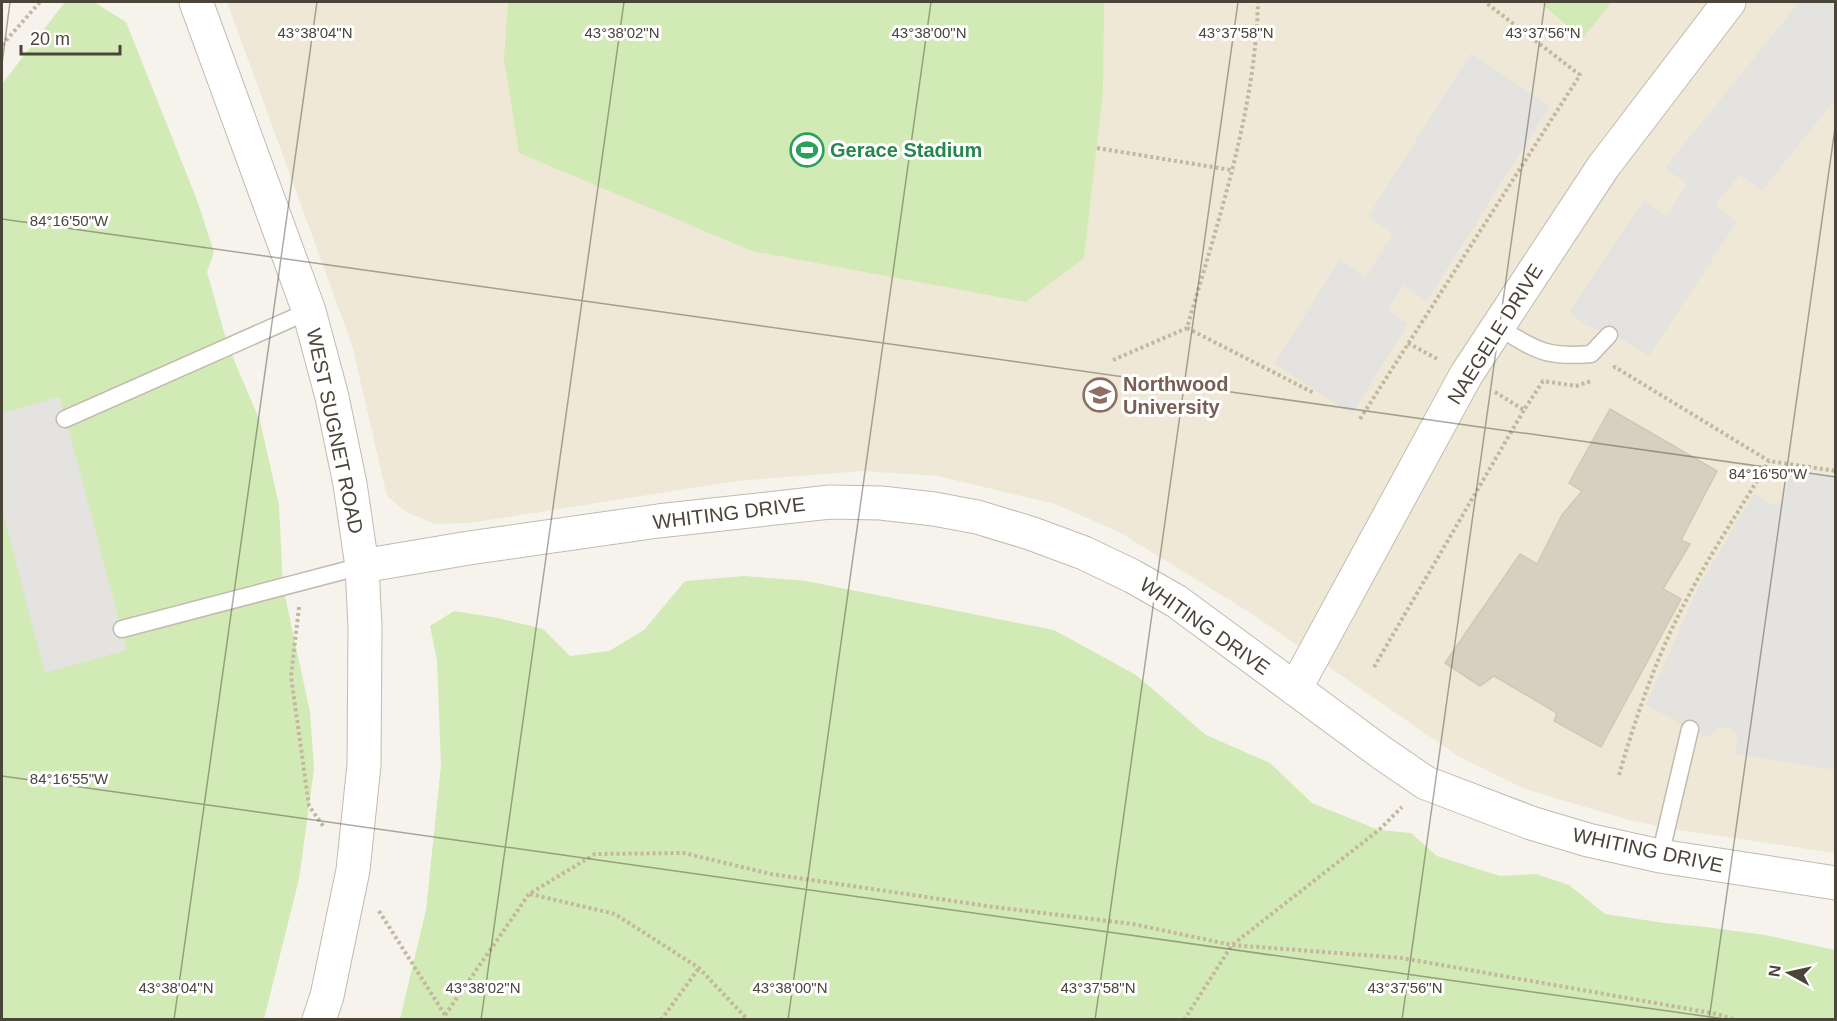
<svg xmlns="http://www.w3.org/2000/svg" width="1837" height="1021" font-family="Helvetica,sans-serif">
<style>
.education{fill:#efe8d6}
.green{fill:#d2eab5}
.parking{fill:#e5e3e0}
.building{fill:#d8cfc1;stroke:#d3c7b4;stroke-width:1.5}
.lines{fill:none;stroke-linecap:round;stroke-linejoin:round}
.service-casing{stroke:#c2bbae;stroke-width:19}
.minor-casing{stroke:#c2bbae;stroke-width:35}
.path{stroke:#c4b79f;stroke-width:4;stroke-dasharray:3 3;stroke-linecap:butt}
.service{stroke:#fff;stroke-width:16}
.minor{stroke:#fff;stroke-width:33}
.ticks{fill:none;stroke:#4b4439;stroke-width:1.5;stroke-opacity:0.45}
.labels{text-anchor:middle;stroke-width:6;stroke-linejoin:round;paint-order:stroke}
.leisure-label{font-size:20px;font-weight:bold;fill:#27864d;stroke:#fff;text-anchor:start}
.street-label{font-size:20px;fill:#4b4439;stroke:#fff}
.education-label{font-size:20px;font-weight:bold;fill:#785e54;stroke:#fff;text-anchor:start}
.ticks-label{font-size:15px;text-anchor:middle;fill:#4b4439;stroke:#fff;stroke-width:6;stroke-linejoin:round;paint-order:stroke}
</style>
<rect width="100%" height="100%" fill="#f6f3ec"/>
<path class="education" d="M227,2h1608v851l-156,-23 -50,-10 -104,-31 -67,-33 -209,-144 -130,-80 -64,-28 -117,-28 -76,-5 -125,10 -267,42 -35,1 -27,-11 -21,-17 -35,-151z"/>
<path class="green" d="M65,2h29l32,20 71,178 17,52 -7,20 21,74 32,75 19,84 4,82 27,125 4,57 -15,110 -35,140h-262v-935z
M508,2h596l-1,89 -19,167 -58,44 -274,-51 -233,-98 -15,-94z
M1540,2h72l-30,37z
M744,576l62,5 248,49 82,45 70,60 64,28 42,40 67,27 32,3 26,23 63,20 36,-2 33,11 36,29 59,9 42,4 59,8 70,15v69h-1435l26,-109 15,-144 -4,-106 -7,-34 24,-15 44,7 45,11 27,27 39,-5 35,-21 41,-49z"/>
<path class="parking" d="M1799,2h36v98l-73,91 -22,-16 -25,30 22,17 -88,134 -21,-13 -42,-18 -17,-13 75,-112 22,16 21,-32 -22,-16z
M1471,53l79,53 -123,195 -24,-16 -15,25 20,14 -56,90 -78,-50 66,-105 25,18 28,-43 -25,-18z
M60,397l67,253 -82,23 -43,-164v-96z
M1789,469l46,7v294l-100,-16 3,-18 -7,-8h-12l-12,10 -61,-33 52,-117 56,-95 19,12 11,-3z"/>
<path class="building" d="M1610,409l107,62 -36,69 9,4 -27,45 18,10 -80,148 -47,-26 3,-8 -63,-37 -14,10 -35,-23 75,-109 17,10 25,-49 20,-24 -13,-8z"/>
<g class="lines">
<defs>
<path id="service" d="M1498,327c38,23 47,31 93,27l18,-19
M65,419l244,-108
M122,629l240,-63
M1660,856l30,-127"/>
<path id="minor" d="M196,2l113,309 23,86 18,87 12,82 3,61 -1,138 -11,105 -26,126 -8,24
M362,566l107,-18 189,-27 172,-19 51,1 53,6 43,8 53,16 54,20 48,23 44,25 206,152 44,30 105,40 57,17 72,16 176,27
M1295,689l171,-314 137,-208 126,-165"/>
</defs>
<use href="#service" class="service-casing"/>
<use href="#minor" class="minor-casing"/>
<path class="path" d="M2,45l38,-43
M1097,148l134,22
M1187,328l127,65
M1408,343l31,17
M1113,360l74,-32c31,-107 68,-215 71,-326
M1613,368l2,-1 154,94 67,10
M1495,392l29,18 19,-29 33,5 15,-5
M1360,419l220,-344 -95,-73
M299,607l-8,69 18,130 15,21
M1374,667l150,-257
M1619,775c18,-62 39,-123 70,-180 24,-46 54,-90 80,-134
M530,894l85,20 84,54 49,52
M379,911l66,104 -1,5
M445,1015l84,-121 66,-40 89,-1 87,21 223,33 139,17 99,21 170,13 315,56 19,6
M661,1020l38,-52
M1184,1020l48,-75 147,-115 23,-23"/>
<use href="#service" class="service"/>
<use href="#minor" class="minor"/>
</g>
<path class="ticks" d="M2,64l8,-62M2,219l1834,258M2,776l1730,244M174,1020l143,-1018M481,1020l143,-1018M788,1020l143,-1018M1095,1020l143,-1018M1402,1020l143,-1018M1709,1020l127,-899"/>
<defs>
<symbol id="stadium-ring" viewBox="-11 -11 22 22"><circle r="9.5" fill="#fff" stroke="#2e9e5b" stroke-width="1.5"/><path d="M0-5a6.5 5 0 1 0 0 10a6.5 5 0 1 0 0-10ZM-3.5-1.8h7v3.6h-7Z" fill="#2e9e5b"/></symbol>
<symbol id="university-ring" viewBox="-11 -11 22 22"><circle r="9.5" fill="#fff" stroke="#8d6e63" stroke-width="1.5"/><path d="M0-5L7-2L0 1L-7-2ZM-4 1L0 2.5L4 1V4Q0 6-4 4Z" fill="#8d6e63"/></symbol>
</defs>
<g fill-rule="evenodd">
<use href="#stadium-ring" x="788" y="131" width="38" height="38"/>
<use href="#university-ring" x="1081" y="376" width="38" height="38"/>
</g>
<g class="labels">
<g class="leisure-label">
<text x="830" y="157">Gerace Stadium</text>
</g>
<g class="street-label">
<text transform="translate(1495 334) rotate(-58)" y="7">NAEGELE DRIVE</text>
<text transform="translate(335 431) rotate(78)" y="7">WEST SUGNET ROAD</text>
<text transform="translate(729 513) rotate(-7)" y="7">WHITING DRIVE</text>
<text transform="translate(1205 626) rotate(35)" y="7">WHITING DRIVE</text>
<text transform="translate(1648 850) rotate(12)" y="7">WHITING DRIVE</text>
</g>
<g class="education-label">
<text x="1123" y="391">Northwood<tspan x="1123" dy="23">University</tspan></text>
</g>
</g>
<g class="ticks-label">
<text x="315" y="38">43°38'04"N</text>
<text x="622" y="38">43°38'02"N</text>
<text x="929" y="38">43°38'00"N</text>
<text x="1236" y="38">43°37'58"N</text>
<text x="1543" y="38">43°37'56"N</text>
<text x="69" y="226">84°16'50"W</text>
<text x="1768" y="479">84°16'50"W</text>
<text x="69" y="784">84°16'55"W</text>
<text x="176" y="993">43°38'04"N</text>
<text x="483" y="993">43°38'02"N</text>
<text x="790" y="993">43°38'00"N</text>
<text x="1098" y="993">43°37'58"N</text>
<text x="1405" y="993">43°37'56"N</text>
</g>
<rect width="1837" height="1021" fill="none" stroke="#4b4439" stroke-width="6"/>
<g transform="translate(1789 973) rotate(278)" stroke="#ffffff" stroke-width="4.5" paint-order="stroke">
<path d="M0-4.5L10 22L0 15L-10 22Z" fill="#4b4439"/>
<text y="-9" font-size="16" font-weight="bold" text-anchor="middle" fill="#4b4439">N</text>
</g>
<path d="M21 45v9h99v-9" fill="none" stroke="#4b4439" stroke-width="3"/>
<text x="30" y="45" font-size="18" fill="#4b4439" stroke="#ffffff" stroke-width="4.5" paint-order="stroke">20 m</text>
</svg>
